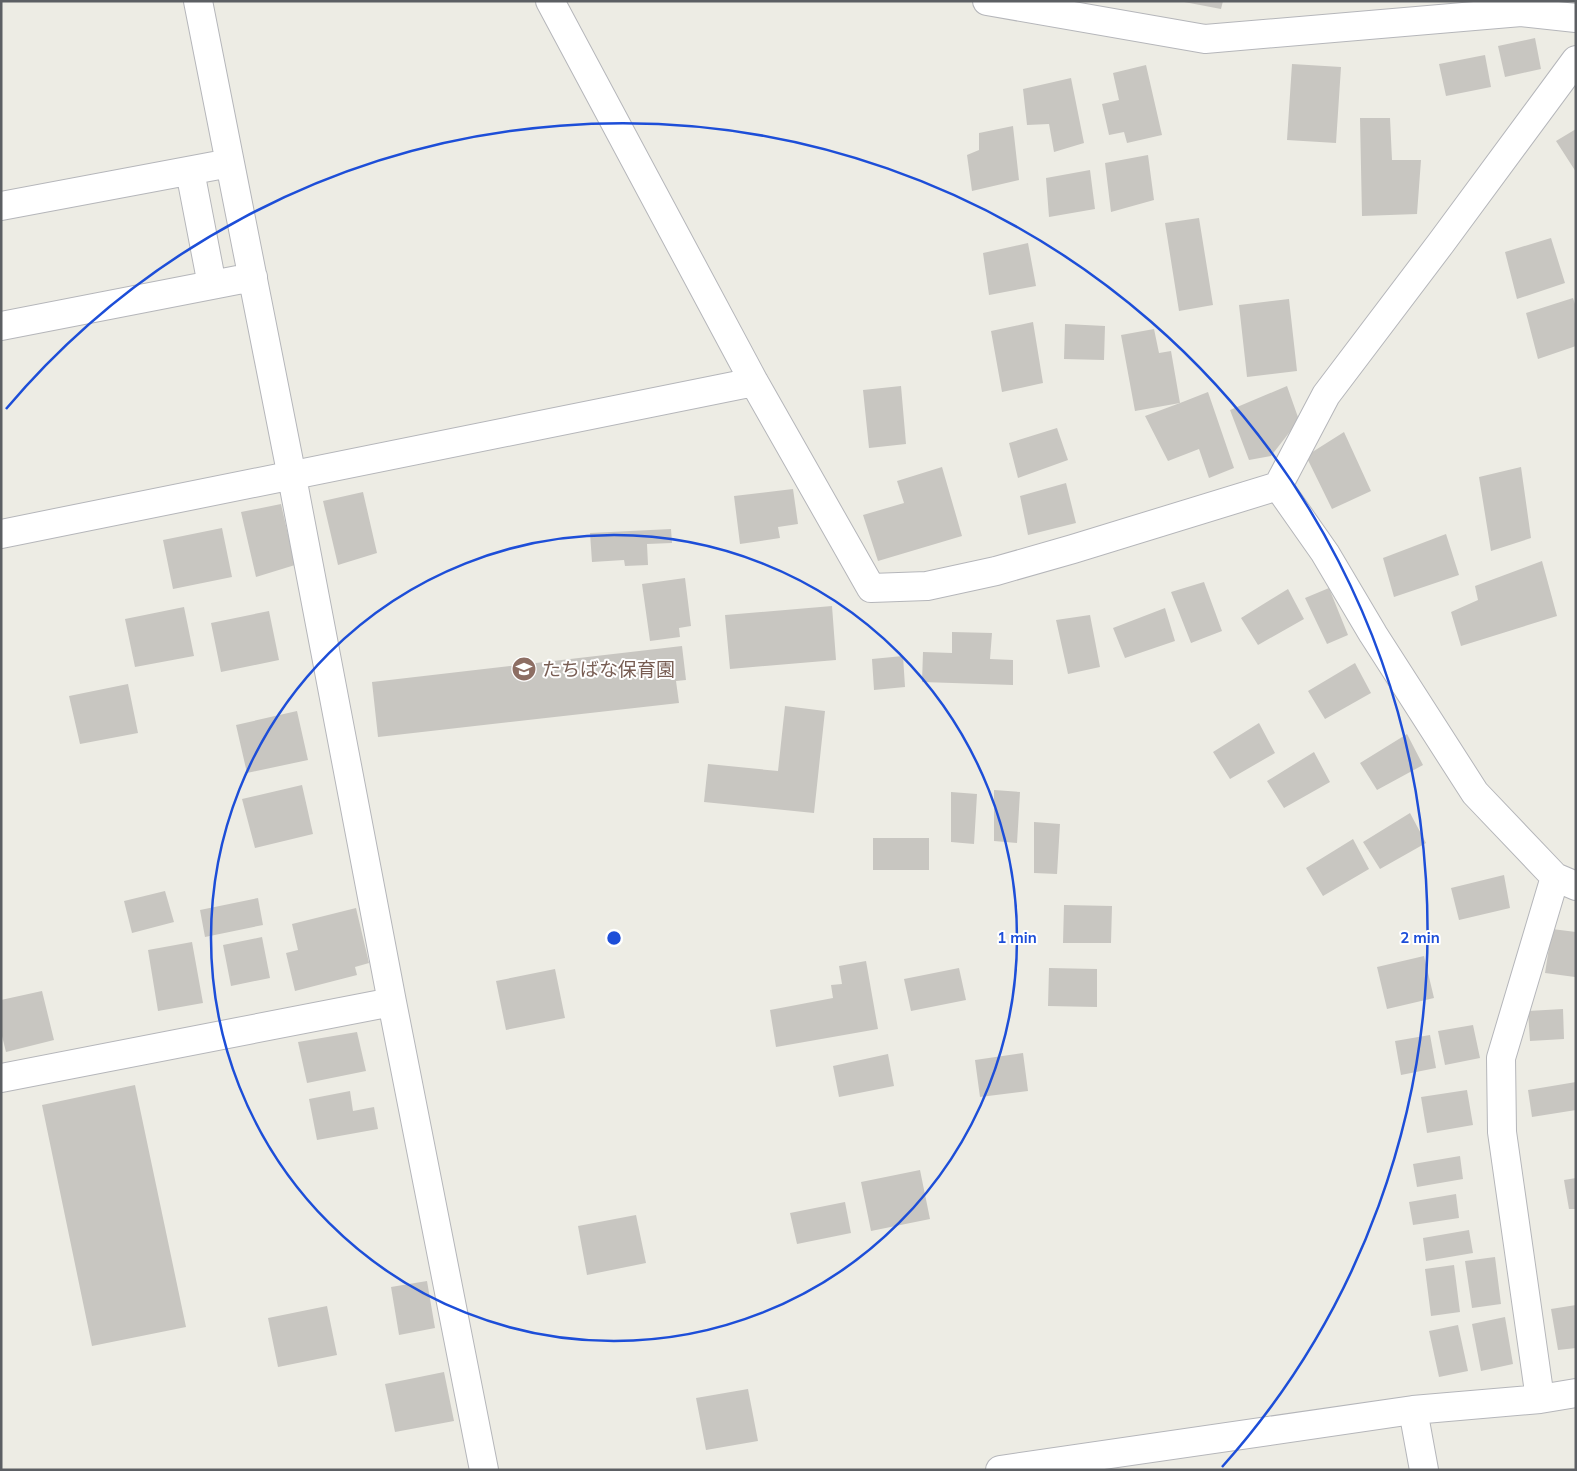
<svg xmlns="http://www.w3.org/2000/svg" width="1577" height="1471" font-family="Mulish,'Noto Sans JP',sans-serif">
<style>
.building{fill:#c8c6c1}
.lines{fill:none;stroke-linecap:round;stroke-linejoin:round}
.street-casing{stroke:#b5b6ba;stroke-width:30}
.street{stroke:#fff;stroke-width:28}
.ring{fill:none;stroke:#1d4ed8;stroke-width:2.5}
.labels{text-anchor:middle;stroke-width:4;stroke-linejoin:round;paint-order:stroke}
.education-label{font-size:19px;fill:#785e54;stroke:#fff;text-anchor:start}
.centre{fill:#1d4ed8;stroke:#fff;stroke-width:2.5}
.ring-label{font-size:15px;text-anchor:middle;font-weight:bold;fill:#1d4ed8;stroke:#fff;stroke-width:4;stroke-linejoin:round;paint-order:stroke}
</style>
<rect width="100%" height="100%" fill="#edece4"/>
<path class="building" d="M1179,1h44l-2,8z
M1535,38l6,31 -36,8 -7,-31z
M1485,55l6,32 -45,9 -7,-32z
M1292,64l49,3 -5,76 -49,-3z
M1146,65l16,70 -35,8 -3,-11 -15,3 -7,-31 17,-4 -6,-27z
M1071,78l13,65 -30,9 -5,-28 -22,1 -4,-36z
M1360,118h30l2,42h29l-4,54 -55,2z
M1013,126l6,54 -47,11 -5,-36 12,-5v-17z
M1576,129v43l-20,-31z
M1148,155l6,45 -43,12 -6,-49z
M1090,170l5,39 -46,8 -3,-39z
M1199,218l14,87 -34,6 -14,-88z
M1551,238l14,45 -48,16 -12,-47z
M1028,243l8,43 -47,9 -6,-42z
M1573,298l3,9v39l-38,13 -12,-46z
M1289,299l8,72 -50,6 -8,-72z
M1033,322l10,61 -41,9 -11,-61z
M1065,324l40,2 -1,34 -40,-1z
M1154,329l5,24 12,-2 9,52 28,-11 26,76 -25,10 -10,-29 -31,12 -23,-45 35,-13 -45,8 -14,-76z
M901,386l5,58 -37,4 -6,-58z
M1287,386l12,34 -28,36 -22,4 -19,-50z
M1057,428l11,32 -50,18 -9,-35z
M1344,432l27,59 -39,18 -26,-53z
M942,467l20,69 -84,25 -15,-46 41,-12 -7,-22z
M1521,467l10,71 -40,13 -12,-74z
M1066,483l10,40 -48,12 -8,-39z
M793,489l5,35 -20,3 2,11 -40,6 -6,-48z
M363,492l14,61 -39,12 -15,-64z
M281,504l14,61 -39,12 -15,-65z
M222,528l10,49 -59,12 -10,-49z
M671,529l1,14 -25,1 1,21 -23,1 -1,-6 -32,2 -2,-29z
M1446,534l13,41 -65,22 -11,-39z
M1542,561l15,55 -96,30 -10,-34 27,-12 -3,-14z
M685,578l6,48 -12,2 1,9 -30,4 -8,-57z
M1204,582l18,49 -31,12 -20,-51z
M1329,588l19,47 -21,9 -22,-46z
M1288,589l16,30 -46,26 -17,-27z
M832,606l4,54 -106,9 -5,-54z
M184,607l10,49 -59,11 -10,-48z
M1165,608l10,33 -50,17 -12,-30z
M269,611l10,49 -58,12 -10,-49z
M1090,615l10,52 -32,7 -12,-54z
M952,632l40,1 -2,26 23,1v25l-91,-3 1,-30 29,1z
M682,646l4,34 -10,1 3,22 -301,34 -6,-55z
M903,656l2,31 -31,3 -2,-31z
M1355,663l16,30 -46,26 -17,-28z
M128,684l10,49 -58,11 -11,-48z
M785,706l40,5 -11,102 -110,-11 4,-38 70,7z
M297,711l11,49 -61,13 -11,-48z
M1259,723l16,30 -45,26 -17,-27z
M1407,734l16,31 -46,25 -17,-27z
M1314,752l16,30 -46,26 -17,-27z
M302,785l11,49 -58,14 -13,-49z
M994,790l26,2 -3,51 -23,-2z
M951,792l26,2 -3,50 -23,-2z
M1410,813l16,30 -46,26 -17,-27z
M1034,822l26,2 -3,50 -23,-1z
M873,838h56v32h-56z
M1353,839l16,30 -46,27 -17,-28z
M1504,875l6,33 -51,12 -8,-32z
M165,891l9,31 -42,11 -8,-32z
M258,898l5,27 -58,12 -5,-27z
M1064,905l48,1 -1,37h-48z
M356,908l13,55 -14,4 2,8 -62,16 -9,-38 12,-3 -6,-26z
M1552,929l24,3 -1,45 -30,-4z
M262,937l8,41 -39,8 -8,-41z
M192,942l11,61 -45,8 -10,-61z
M1424,956l10,42 -47,11 -10,-42z
M866,961l12,68 -102,18 -6,-37 63,-12 -2,-13 11,-1 -3,-18z
M959,968l7,32 -55,11 -7,-32z
M1049,968l48,1v38l-49,-1z
M555,969l10,49 -59,12 -10,-49z
M42,991l12,49 -48,12 -5,-20v-32z
M1563,1009l1,30 -34,2 -2,-30z
M1473,1025l7,33 -35,7 -7,-34z
M357,1032l9,39 -59,12 -9,-41z
M1430,1035l6,33 -35,7 -6,-34z
M1023,1053l5,38 -48,6 -5,-37z
M888,1054l6,32 -55,11 -6,-31z
M1576,1082v28l-44,7 -4,-27z
M135,1085l51,242 -94,19 -50,-241z
M1467,1090l6,35 -46,8 -6,-36z
M350,1091l3,20 21,-4 4,22 -61,11 -8,-41z
M1460,1156l3,23 -46,8 -4,-23z
M920,1170l10,49 -59,12 -10,-49z
M1576,1178v31h-7l-5,-29z
M1456,1194l3,24 -46,7 -4,-23z
M845,1202l6,31 -54,11 -7,-31z
M636,1215l10,48 -59,12 -9,-49z
M1469,1230l4,23 -47,8 -3,-23z
M1495,1257l6,47 -29,4 -7,-47z
M1454,1265l6,47 -29,4 -6,-47z
M427,1281l8,47 -36,7 -8,-48z
M1576,1305v43l-18,2 -7,-41z
M327,1306l10,49 -59,12 -10,-49z
M1505,1317l8,47 -32,7 -9,-47z
M1458,1325l10,46 -29,6 -10,-46z
M444,1372l10,49 -59,11 -10,-48z
M748,1389l10,52 -52,9 -10,-52z"/>
<g class="lines">
<defs>
<path id="street" d="M198,1l94,476 100,525 92,468
M550,1l204,381 117,206 56,-2 69,-15 77,-22 205,-63 48,-91 115,-152 135,-183
M987,1l218,38 316,-27 55,6
M190,171l22,114
M1,206l229,-43
M1,326l252,-49
M1278,486l47,67 48,81 102,159 80,84 21,9
M1,534l753,-152
M1,1078l391,-76
M1540,1399l-38,-267 -1,-74 54,-181
M1413,1410l11,60
M1000,1470l413,-60 127,-11 36,-6"/>
</defs>
<use href="#street" class="street-casing"/>
<use href="#street" class="street"/>
</g>
<g class="ring">
<circle cx="614" cy="938" r="403"/>
<path d="M6 409A806 806 0 1 1 1222 1467"/>
</g>
<defs>
<symbol id="school-disc" viewBox="-11 -11 22 22"><circle r="9.5" fill="#8d6e63" stroke="#fff"/><path d="M0-5L7-2L0 1L-7-2ZM-4 1L0 2.5L4 1V4Q0 6-4 4Z" fill="#fff"/></symbol>
</defs>
<g fill-rule="evenodd">
<use href="#school-disc" x="510" y="655" width="28" height="28"/>
</g>
<g class="labels">
<g class="education-label">
<text x="542" y="676">たちばな保育園</text>
</g>
</g>
<circle cx="614" cy="938" r="8" class="centre"/>
<g class="ring-label">
<text x="1017" y="943">1 min</text>
<text x="1420" y="943">2 min</text>
</g>
<rect width="1577" height="1471" fill="none" stroke="#5c5f63" stroke-width="5"/>
</svg>
